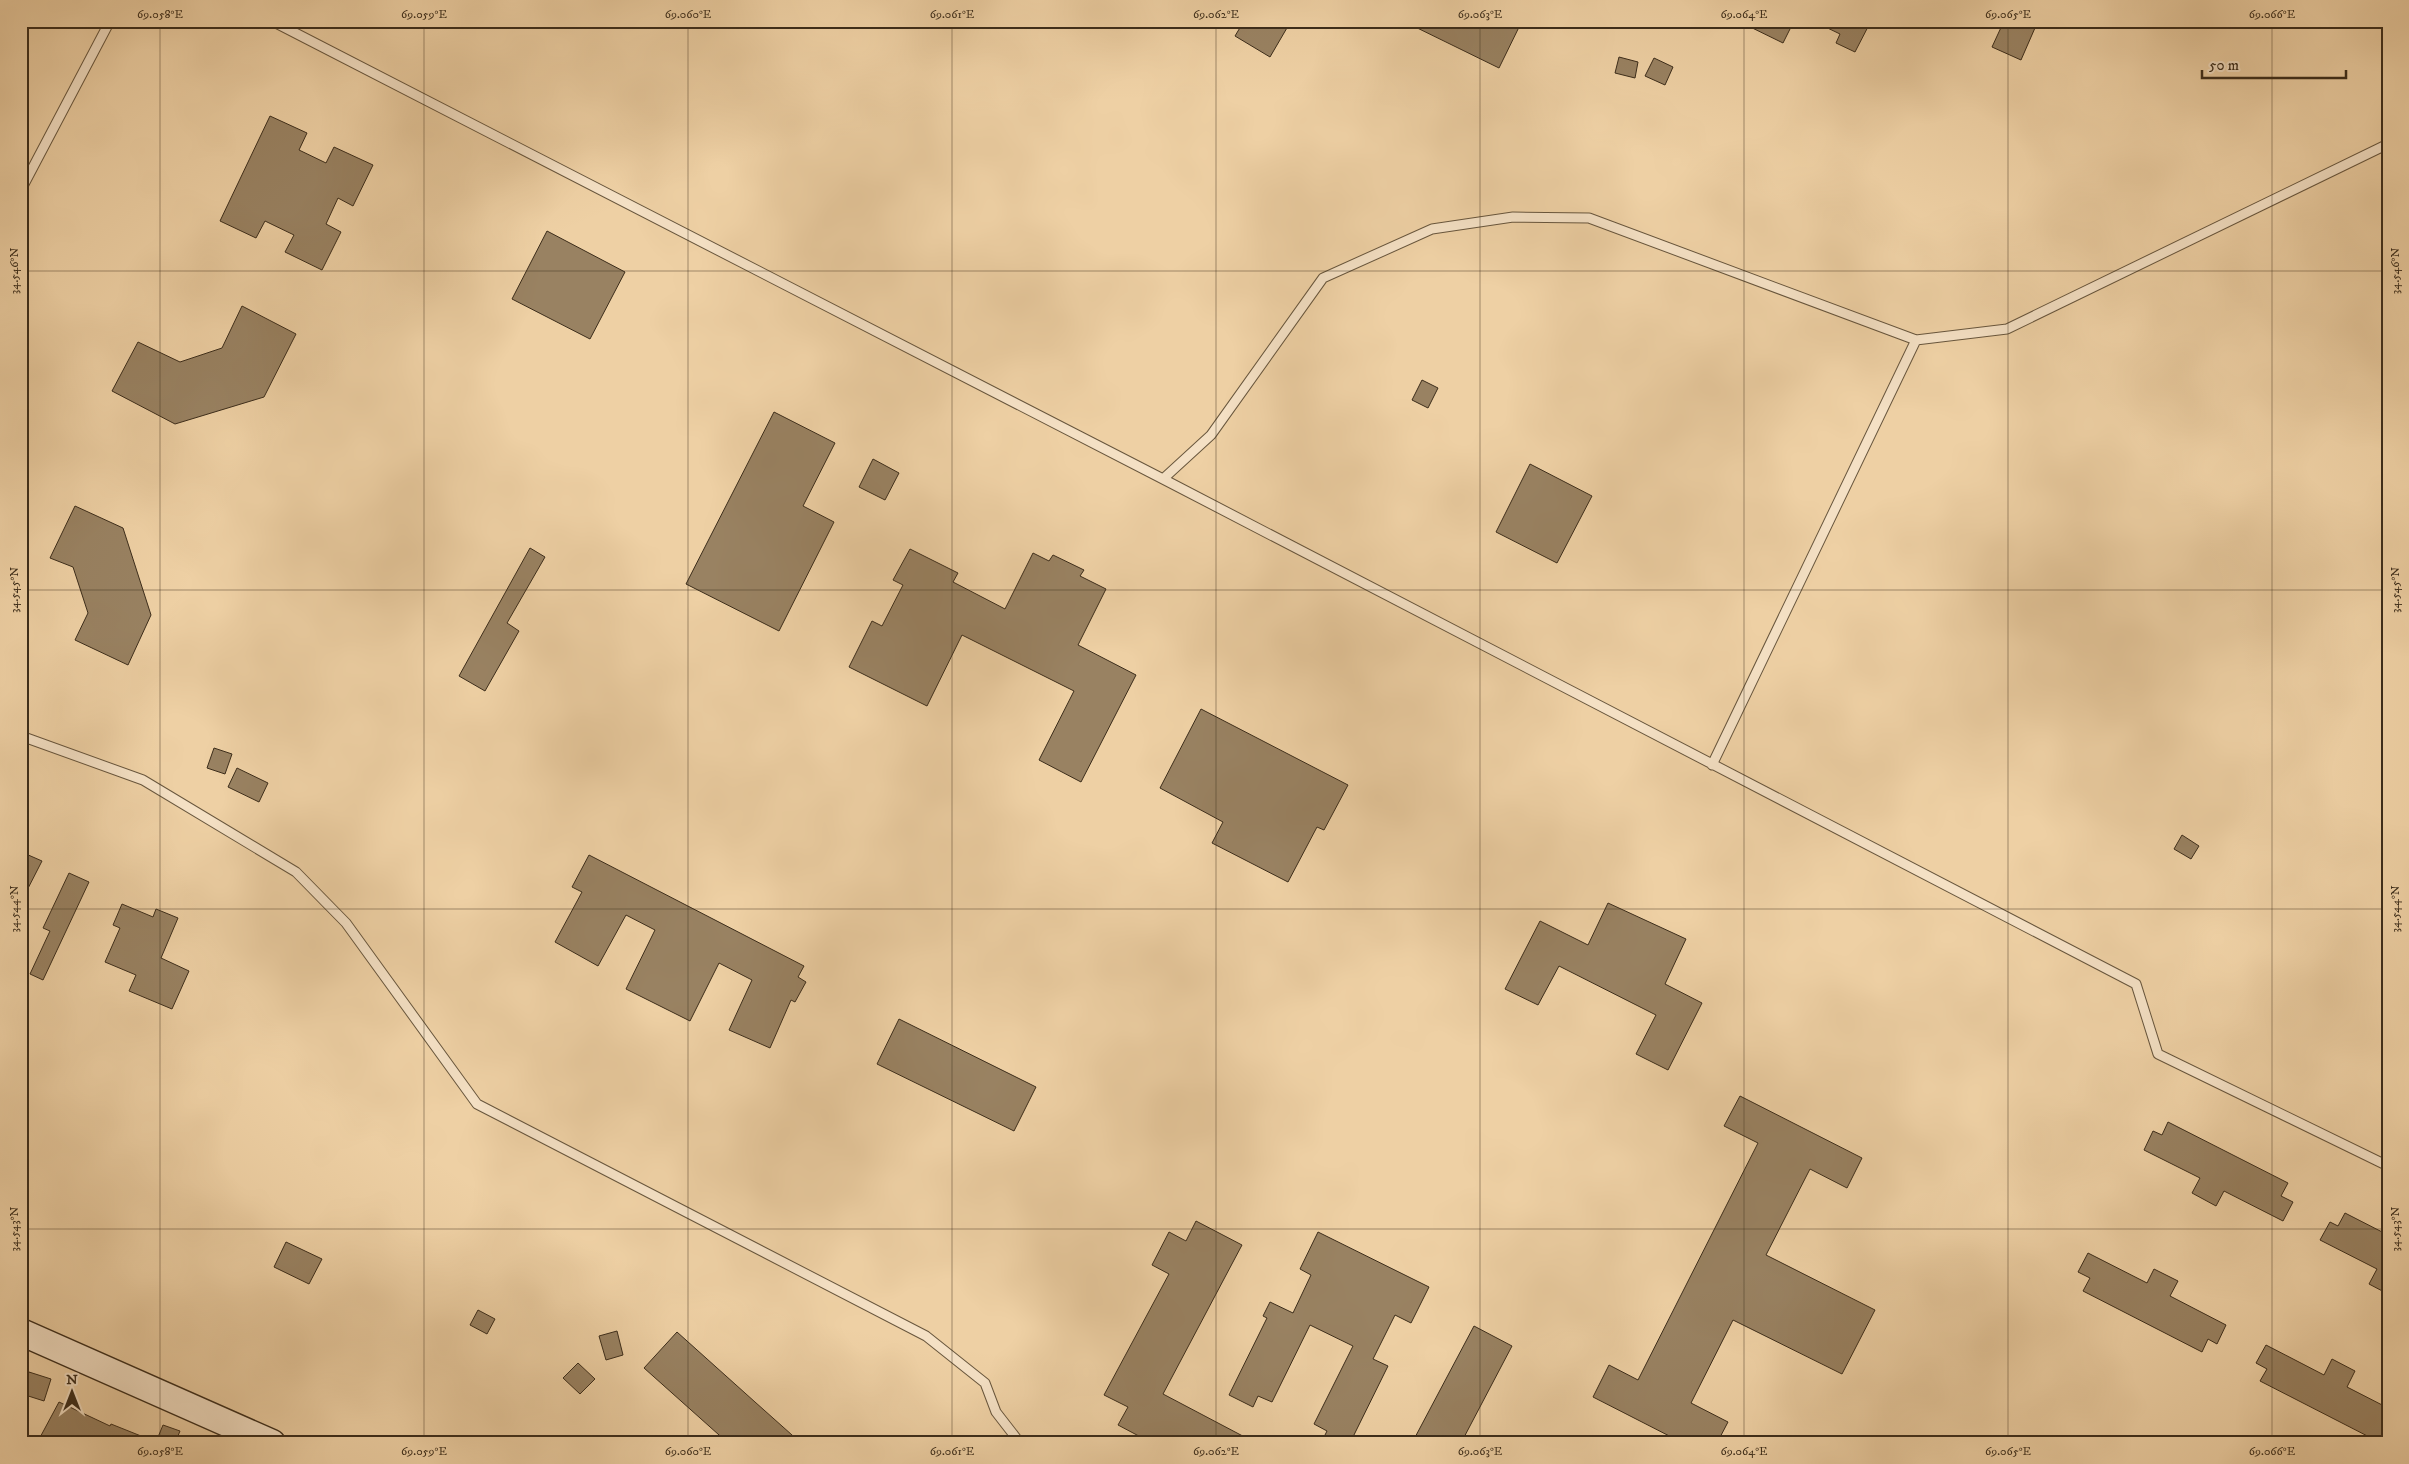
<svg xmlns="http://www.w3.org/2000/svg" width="2409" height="1464" font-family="'IM FELL DW Pica',serif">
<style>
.building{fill:#998262;stroke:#3c2d1b}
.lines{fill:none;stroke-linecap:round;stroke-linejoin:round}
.lane-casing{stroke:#68563d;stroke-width:11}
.secondary-casing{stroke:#3c2d1b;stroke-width:29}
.lane{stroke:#f4e0c4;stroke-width:9}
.secondary{stroke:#f4e0c4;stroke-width:26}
.ticks{fill:none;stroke:#3c2d1b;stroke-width:1;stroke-opacity:0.45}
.neatline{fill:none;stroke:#3c2d1b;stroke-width:2}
.ticks-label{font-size:12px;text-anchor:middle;fill:#3c2d1b}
</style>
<rect width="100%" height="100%" fill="#eed0a4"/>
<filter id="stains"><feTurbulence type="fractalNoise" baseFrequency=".004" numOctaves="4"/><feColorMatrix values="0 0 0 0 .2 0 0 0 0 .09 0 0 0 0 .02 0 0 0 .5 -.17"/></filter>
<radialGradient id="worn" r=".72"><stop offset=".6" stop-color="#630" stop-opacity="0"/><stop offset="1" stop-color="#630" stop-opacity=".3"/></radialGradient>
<path class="building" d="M1244,21h47l-21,36 -35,-21z
M1403,21h119l-23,47z
M1738,21h56l-11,22z
M1813,21h58l-16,31 -19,-9 4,-9z
M2004,21h34l-17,39 -29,-13z
M1619,57l19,5 -3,16 -20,-5z
M1654,58l19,9 -8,18 -20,-9z
M270,116l37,17 -8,17 27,13 8,-16 39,18 -20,41 -15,-8 -12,26 15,8 -19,38 -37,-18 9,-17 -29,-14 -9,17 -36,-17z
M547,231l78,41 -35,67 -78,-40z
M242,306l54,28 -32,63 -89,27 -63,-33 26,-49 42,20 42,-14z
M1422,380l16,8 -10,20 -16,-8z
M774,412l61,31 -32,63 31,16 -55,109 -93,-47z
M873,459l26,14 -14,27 -26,-13z
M1530,464l62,32 -35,67 -61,-31z
M75,506l48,22 28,87 -23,50 -53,-25 13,-27 -15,-46 -23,-9z
M530,548l15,9 -38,66 12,8 -34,60 -26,-15z
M910,549l48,24 -5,9 52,27 28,-56 16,8 4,-6 31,15 -4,6 26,13 -28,56 58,30 -55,107 -42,-22 35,-69 -112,-56 -35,71 -78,-39 23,-46 10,5 21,-41 -10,-5z
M1201,709l147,76 -24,45 -7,-3 -29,55 -76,-39 11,-21 -63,-34z
M214,748l18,6 -7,20 -18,-6z
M237,768l31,15 -9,19 -31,-15z
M2182,835l17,11 -8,13 -17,-10z
M26,854l16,7 -21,41v-39z
M589,855l215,111 -6,11 8,5 -11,20 -4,-2 -21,48 -41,-18 23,-50 -33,-17 -29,58 -64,-32 29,-59 -29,-15 -28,51 -43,-24 27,-50 -10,-5z
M69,873l20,9 -46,98 -13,-6 20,-43 -7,-3z
M1608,903l78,36 -21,45 37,19 -34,67 -32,-16 20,-39 -97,-49 -21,39 -33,-16 35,-68 48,24z
M122,904l31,13 3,-8 22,9 -17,40 28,13 -17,38 -43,-18 7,-16 -31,-13 15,-34 -7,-3z
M899,1019l137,68 -22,44 -137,-67z
M1740,1096l122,62 -15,30 -37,-19 -44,86 109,55 -33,64 -109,-54 -42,83 37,19 -11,21h-34l-90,-46 16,-32 29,15 120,-237 -34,-17z
M2168,1122l120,61 -7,13 12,6 -10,19 -59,-30 -8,15 -24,-13 8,-15 -56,-28 9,-19 9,4z
M2345,1213l43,22v59l-19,-10 8,-15 -57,-29 10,-18 8,4z
M1196,1221l46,24 -79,149 93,49h-104l-34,-18 10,-18 -24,-12 65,-121 -17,-9 17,-33 17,9z
M1318,1232l111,55 -18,36 -16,-8 -22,44 15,7 -38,77h-29l6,-12 -13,-7 39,-78 -43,-21 -38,77 -14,-6 -5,11 -24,-12 38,-77 -4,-2 7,-14 23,11 18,-38 -11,-6z
M286,1242l36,17 -13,25 -35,-17z
M2088,1253l59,30 7,-14 24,12 -8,15 56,29 -9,19 -9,-5 -6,13 -119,-61 7,-13 -12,-6z
M478,1310l17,9 -8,15 -17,-9z
M1474,1326l38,20 -51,97h-49z
M617,1331l6,24 -17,5 -7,-24z
M677,1332l78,70 46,41h-73l-84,-75z
M2266,1345l58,30 8,-16 23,12 -8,16 41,21v21l-7,14 -121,-62 7,-12 -11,-6z
M578,1363l17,16 -15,15 -17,-16z
M29,1372l22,7 -7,22 -22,-7z
M59,1402l51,24 1,-2 45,18 7,-17 17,6 -5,12h-92l-13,-6 -3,6h-30z"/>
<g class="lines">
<defs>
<path id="lane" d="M272,21l891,458 973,505 22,70 230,112
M21,190l89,-169
M1163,479l48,-44 112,-157 109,-49 81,-12 76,1 327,122 91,-11 381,-185
M21,736l122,44 153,92 50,51 131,181 449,232 59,47 11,29 24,31
M1712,765l204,-425"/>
<path id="secondary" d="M21,1332l251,111"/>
</defs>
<use href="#lane" class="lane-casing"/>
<use href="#secondary" class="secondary-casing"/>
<use href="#lane" class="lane"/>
<use href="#secondary" class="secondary"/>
</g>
<path class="ticks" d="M160,21v1422M424,21v1422M688,21v1422M952,21v1422M1216,21v1422M1480,21v1422M1744,21v1422M2008,21v1422M2272,21v1422M21,271h2367M21,590h2367M21,909h2367M21,1229h2367"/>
<rect width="2409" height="1464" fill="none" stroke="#eed0a4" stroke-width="55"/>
<g transform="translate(72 1392)" stroke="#f4e0c4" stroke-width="4" paint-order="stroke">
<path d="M0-4L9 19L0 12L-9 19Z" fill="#3c2d1b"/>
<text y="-8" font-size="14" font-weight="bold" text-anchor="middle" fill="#3c2d1b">N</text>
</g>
<path d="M2202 70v8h144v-8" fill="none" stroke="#3c2d1b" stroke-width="2.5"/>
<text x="2209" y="70" font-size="15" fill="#3c2d1b" stroke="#f4e0c4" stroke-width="4" paint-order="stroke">50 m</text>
<rect x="28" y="28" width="2354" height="1408" class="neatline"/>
<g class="ticks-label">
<text x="160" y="18">69.058°E</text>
<text x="424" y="18">69.059°E</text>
<text x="688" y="18">69.060°E</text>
<text x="952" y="18">69.061°E</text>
<text x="1216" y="18">69.062°E</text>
<text x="1480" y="18">69.063°E</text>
<text x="1744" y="18">69.064°E</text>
<text x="2008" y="18">69.065°E</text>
<text x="2272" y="18">69.066°E</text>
<text transform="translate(14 271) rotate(-90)" y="4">34.546°N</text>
<text transform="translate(2395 271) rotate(-90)" y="4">34.546°N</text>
<text transform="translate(14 590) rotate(-90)" y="4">34.545°N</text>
<text transform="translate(2395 590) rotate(-90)" y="4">34.545°N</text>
<text transform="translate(14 909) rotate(-90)" y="4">34.544°N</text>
<text transform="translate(2395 909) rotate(-90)" y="4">34.544°N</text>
<text transform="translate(14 1229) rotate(-90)" y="4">34.543°N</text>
<text transform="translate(2395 1229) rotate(-90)" y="4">34.543°N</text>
<text x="160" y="1455">69.058°E</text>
<text x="424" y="1455">69.059°E</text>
<text x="688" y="1455">69.060°E</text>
<text x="952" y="1455">69.061°E</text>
<text x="1216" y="1455">69.062°E</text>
<text x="1480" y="1455">69.063°E</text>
<text x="1744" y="1455">69.064°E</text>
<text x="2008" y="1455">69.065°E</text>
<text x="2272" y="1455">69.066°E</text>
</g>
<rect width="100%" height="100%" filter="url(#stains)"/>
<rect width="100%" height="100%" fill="url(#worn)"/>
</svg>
